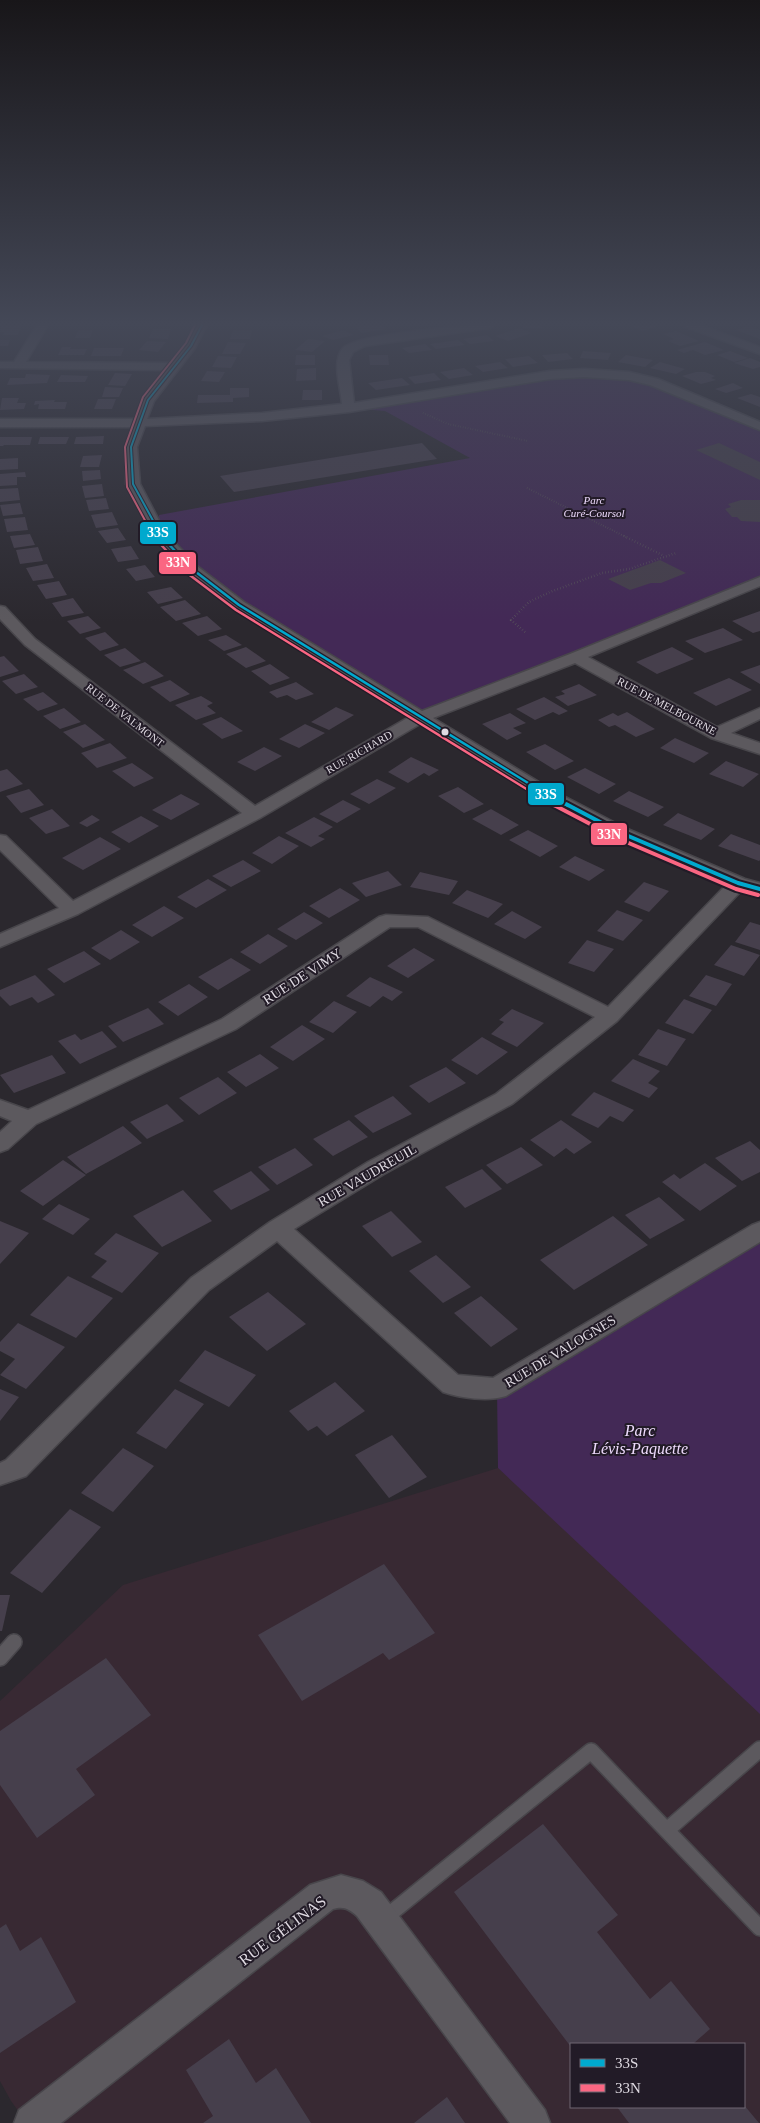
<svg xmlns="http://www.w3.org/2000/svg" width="760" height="2123" font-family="Georgia,serif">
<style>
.industrial{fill:#382933;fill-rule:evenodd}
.green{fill:#432956}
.building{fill:#463f4c}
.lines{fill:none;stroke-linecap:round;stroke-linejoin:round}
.service-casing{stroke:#48464b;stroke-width:18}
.minor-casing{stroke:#48464b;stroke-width:3}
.path-far1{stroke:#5a575c;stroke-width:2;stroke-dasharray:0.5 2;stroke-linecap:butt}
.path{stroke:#5a575c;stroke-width:2.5;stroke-dasharray:0.5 2.5;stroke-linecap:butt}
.service{stroke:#5c595e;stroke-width:15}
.minor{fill:#5c595e;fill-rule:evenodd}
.bus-1-far2-casing{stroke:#221b27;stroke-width:4}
.bus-1-far1-casing{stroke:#221b27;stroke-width:5}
.bus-1-casing{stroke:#221b27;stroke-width:8}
.bus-2-far2-casing{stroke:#221b27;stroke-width:4}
.bus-2-far1-casing{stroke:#221b27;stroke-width:5}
.bus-2-casing{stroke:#221b27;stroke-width:8}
.bus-1-far2{stroke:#00a9ce;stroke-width:2}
.bus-1-far1{stroke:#00a9ce;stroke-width:2.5}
.bus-1{stroke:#00a9ce;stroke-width:4}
.bus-2-far2{stroke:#fa6682;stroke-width:2}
.bus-2-far1{stroke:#fa6682;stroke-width:2.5}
.bus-2{stroke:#fa6682;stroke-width:4}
.bus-dot{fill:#dfdae2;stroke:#221b27;stroke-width:2}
.labels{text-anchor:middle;stroke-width:4;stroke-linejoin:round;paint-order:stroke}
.far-park-label{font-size:11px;font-style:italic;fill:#eedbfd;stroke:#221b27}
.far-street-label{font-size:11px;fill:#dfdae2;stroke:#221b27}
.street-label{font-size:14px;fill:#dfdae2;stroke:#221b27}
.near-park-label{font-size:16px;font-style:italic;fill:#eedbfd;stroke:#221b27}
.near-street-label{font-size:16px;fill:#dfdae2;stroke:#221b27}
.line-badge{stroke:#221b27;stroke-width:2}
.badge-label{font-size:14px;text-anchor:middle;font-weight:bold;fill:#fff}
</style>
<rect width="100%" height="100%" fill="#2b282e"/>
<path class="industrial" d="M498,1468l176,150 86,83v422h-733l-16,-22 -11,-20v-380l123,-116zM571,2044h173v63h-173z"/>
<path class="green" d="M550,375l79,1 131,50v155l-340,136 -181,-112 -80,-71v-19l311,-57 -85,-47 -36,-3z
M760,1221v493l-262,-246 -1,-79z"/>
<path class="building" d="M370,325h11l5,4 -24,4 -7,-6z
M523,325h18l1,3h-19z
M628,325h32l-17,6z
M1,326h20l-3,9h-15l1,-3h-4z
M749,326l11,4v9l-24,-9z
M519,328l13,5 -24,8 -13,-5z
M153,329h18l-3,10 -19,-1z
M78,330h15l-3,8h-15z
M233,330h19l-2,9h-20z
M343,330l11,5 -21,5 -11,-4z
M676,331l23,10 -19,5 -12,-5 6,-2 -11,-5z
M487,335l7,6 -24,3 -7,-5z
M308,339l17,2 -13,11 -17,-2z
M0,340h10l-2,6h-8z
M458,340l7,5 -29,4 -6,-5z
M147,341l19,1 -8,10 -19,-2z
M228,342l18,1 -6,11h-18z
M705,342l19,8 -19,5 -12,-5 -9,3 -7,-3z
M425,344l7,6 -23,3 -7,-5z
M62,347h9l-1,2h17l-3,6h-26z
M94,348h30l-3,8h-30z
M583,351l28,2 -3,7 -28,-2z
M730,351l18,7 -14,4 -17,-7z
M567,353l6,6 -25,3 -6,-7z
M296,355h19v10h-20z
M369,355h19l1,10h-19z
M626,355l27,5 -8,7 -27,-5z
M218,356l19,1 -6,11 -19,-1z
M529,356l9,7 -25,4 -8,-8z
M750,358l10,4v5l-7,2 -19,-6z
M500,362l8,6 -25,4 -8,-6z
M660,362l25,7 -9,5 -26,-6z
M316,368v12l-20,1 1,-12z
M464,368l9,7 -24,4 -9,-7z
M207,371l18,1 -6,10 -18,-1z
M696,372h9l10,4 -4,2 5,2 -15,4 -19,-8z
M115,373l17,1 -7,12 -17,-1z
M434,373l7,7 -26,4 -7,-7z
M26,374l24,1 -3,8 -40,2 3,-7h15z
M61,375l27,1 -3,6h-28z
M402,378l8,7 -34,5 -8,-7z
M733,383l10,5 -17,5 -11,-4z
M105,387l18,1 -4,9h-17z
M230,388h19v9l-16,1v4l-36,1 1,-8h32z
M303,390h19v10h-20z
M751,394l9,3v10l-23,-9z
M2,398h17l-2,5h9l-2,6 -24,1z
M98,399h18l-4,10h-18z
M55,400l-1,2h13l-2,7h-27l1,-5 -5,1 1,-4z
M104,436l-1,8h-29l2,-7z
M0,437h32l-2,8h-26l-1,1h-3z
M40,437h29l-3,7h-28z
M422,443l15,16 -203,33 -14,-16z
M719,443l41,19v18l-64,-30z
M102,455l-3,12h-19l3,-11z
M18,458v11l-18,1v-11z
M100,470l1,9 -18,2 -1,-10z
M25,472l1,5h-9v8l-17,1v-12z
M102,484l2,12 -19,2 -3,-12z
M18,488l2,12 -20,2v-13z
M106,498l3,11 -20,2 -3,-11z
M741,500h19v22l-19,-1 -4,-4h-5l-7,-8 6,-2 -3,-3z
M20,503l3,11 -20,2 -3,-11z
M112,512l6,13 -22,3 -5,-13z
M25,517l3,13 -21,2 -3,-13z
M118,528l8,12 -19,3 -9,-12z
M30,534l5,11 -21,3 -4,-12z
M131,546l8,13 -21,3 -7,-13z
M38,547l5,14 -23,3 -4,-14z
M660,560l26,13 -25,10h-10l-21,7 -22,-11z
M47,564l7,14 -21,3 -7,-13z
M145,565l10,12 -19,4 -10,-12z
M59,581l8,14 -21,4 -9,-14z
M171,587l12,11 -25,6 -11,-12z
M73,598l11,15 -22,4 -10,-14z
M185,600l16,14 -25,7 -16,-14z
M760,611v20l-7,2 -21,-12z
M88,616l13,12 -21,6 -13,-13z
M207,616l15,13 -24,7 -16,-13z
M723,628l20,12 -38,13 -20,-12z
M105,632l14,13 -19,6 -15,-13z
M226,635l16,10 -18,6 -16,-11z
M246,647l20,14 -20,7 -20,-14z
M672,647l22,12 -37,15 -21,-12z
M125,648l16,13 -21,6 -16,-12z
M4,656l15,15 -19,6v-20z
M145,662l19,14 -21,8 -20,-14z
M270,664l20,14 -20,7 -19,-14z
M760,665v19l-20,-12z
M24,674l14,13 -22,7 -14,-13z
M729,678l23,12 -36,16 -23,-13z
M170,680l20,14 -20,8 -20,-15z
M296,682l18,12 -18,6 -9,-5 -10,3 -8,-6z
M579,684l18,11 -29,11 -13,-9 10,-3 -4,-3z
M43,692l15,12 -20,7 -15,-12z
M201,696l12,7 -6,3 9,7 -20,7 -21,-15z
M544,697l24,14 -9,4 -6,-3 -18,8 -19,-11z
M336,707l18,8 -25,15 -18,-8z
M64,708l17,14 -21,7 -17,-13z
M627,712l28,17 -19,8 -21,-12 -6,2 -11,-7 15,-7 5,3z
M510,713l16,10 -13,5 9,5 -15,7 -25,-16z
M221,717l22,14 -21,8 -20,-15z
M85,724l20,16 -22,8 -20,-16z
M305,724l20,9 -26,15 -20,-9z
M675,738l34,15 -15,10 -34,-15z
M110,743l17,15 -30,10 -16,-15z
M545,744l29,17 -19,9 -29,-18z
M264,747l18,9 -27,15 -18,-9z
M411,757l28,13 -10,6 -5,-3 -16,10 -20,-11z
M726,761l33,13 -16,13 -34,-13z
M132,763l22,15 -20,9 -22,-16z
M585,768l31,16 -17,10 -32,-17z
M7,769l16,15 -23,8v-21z
M377,779l19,9 -27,16 -19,-10z
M458,787l26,17 -20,9 -26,-17z
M29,789l15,16 -23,8 -15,-17z
M629,791l35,16 -16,10 -35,-16z
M181,794l19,10 -29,16 -19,-10z
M343,800l18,9 -24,14 -18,-9z
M52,809l18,17 -24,8 -17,-16z
M491,809l28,16 -18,10 -29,-16z
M678,813l37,16 -14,11 -38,-15z
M92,815l8,5 -13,7 -8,-4z
M141,816l18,10 -30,17 -18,-11z
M314,817l19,10 -15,9 7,3 -14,8 -26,-14z
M528,830l30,16 -18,11 -31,-17z
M731,834l29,11v15l-1,1 -41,-15z
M279,836l20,10 -27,18 -20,-11z
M100,837l21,12 -38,21 -21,-12z
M575,856l30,14 -16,11 -30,-14z
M243,860l18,11 -30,16 -19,-11z
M388,871l14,14 -36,12 -14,-14z
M420,872l38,9 -9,14 -39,-8z
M208,879l19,11 -31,18 -19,-11z
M644,882l25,9 -20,21 -25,-10z
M340,888l20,12 -31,18 -20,-12z
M467,890l36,14 -15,14 -36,-15z
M164,906l20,12 -32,19 -20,-12z
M617,910l26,10 -20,21 -26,-10z
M512,911l30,16 -17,12 -31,-15z
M304,912l19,11 -27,17 -19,-11z
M750,922l10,3v25l-25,-8z
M121,930l19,12 -30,18 -19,-12z
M268,934l20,12 -28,18 -20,-12z
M587,940l27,9 -20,23 -26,-9z
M731,945l29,10 -16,21 -30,-11z
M414,948l21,12 -27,18 -21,-12z
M84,951l17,13 -37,19 -17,-14z
M231,958l20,12 -33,20 -20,-13z
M35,975l20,20 -17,8 -6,-6 -22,9 -10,-10v-6z
M706,975l26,9 -16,22 -27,-10z
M370,977l33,15 -11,9 -9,-5 -13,11 -24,-11z
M189,984l19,13 -30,19 -20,-14z
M684,999l28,11 -19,24 -28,-11z
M334,1001l23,11 -24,21 -24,-11z
M148,1008l16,16 -41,18 -15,-16z
M512,1009l32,14 -27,24 -26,-13 13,-12 -5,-2z
M302,1025l23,14 -32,22 -23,-14z
M658,1029l28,10 -19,27 -29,-11z
M102,1031l15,16 -37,17 -22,-23 17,-7 6,6z
M482,1037l26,15 -31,23 -26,-15z
M260,1054l19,14 -33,19 -19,-15z
M52,1055l14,18 -52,20 -14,-18z
M633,1059l27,12 -12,12 10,5 -9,10 -38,-17z
M446,1067l20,16 -37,20 -20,-17z
M218,1077l19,16 -38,22 -20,-17z
M594,1092l40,18 -11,12 -13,-6 -12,12 -27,-13z
M393,1096l19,18 -39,19 -19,-17z
M167,1104l17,17 -37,18 -17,-17z
M349,1120l19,17 -35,19 -20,-17z
M561,1120l31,22 -18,12 -8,-6 -12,9 -24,-17z
M123,1126l19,17 -56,31 -19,-17z
M750,1141l10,9v22l-18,9 -27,-23z
M521,1147l22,18 -36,19 -21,-19z
M295,1148l18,17 -36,20 -19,-18z
M63,1160l23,15 -43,31 -23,-15z
M705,1163l32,23 -37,25 -38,-29 12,-8 6,5z
M482,1169l20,20 -37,19 -20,-21z
M251,1171l19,19 -39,20 -18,-19z
M183,1190l29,31 -50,26 -29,-31z
M659,1197l26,23 -35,19 -25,-24z
M59,1204l31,15 -17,16 -31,-16z
M391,1211l31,31 -30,15 -30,-31z
M613,1216l35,29 -74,45 -34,-30z
M0,1221l29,12 -29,31z
M116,1233l43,20 -37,40 -31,-16 16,-16 -13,-7z
M436,1255l35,32 -28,16 -34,-32z
M68,1276l45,22 -37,40 -46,-23z
M268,1292l38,32 -39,27 -38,-34z
M481,1296l37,33 -27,18 -37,-34z
M18,1323l47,24 -39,42 -26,-14 15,-16 -15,-8v-9z
M205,1350l51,25 -27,32 -50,-26z
M335,1382l30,29 -38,25 -10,-10 -9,5 -19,-20z
M0,1389l19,8 -19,24z
M175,1389l29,15 -38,45 -30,-16z
M392,1435l35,42 -38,21 -34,-43z
M123,1448l31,18 -41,46 -32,-19z
M70,1509l31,18 -59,66 -32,-20z
M384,1564l51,69 -46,27 -6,-7 -81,48 -44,-66z
M0,1595h10l-8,36h-2z
M106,1658l45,57 -75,54 19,26 -58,43 -37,-53v-54z
M543,1824l75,91 -21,17 53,67 21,-18 39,48 -16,14 1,1h-124v3l-117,-155z
M6,1924l14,27 21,-14 35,65 -76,51v-125z
M229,2039l27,44 20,-15 35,55h-108l10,-7 -27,-46z
M447,2097l18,26h-51z
M744,2105l15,18h-130l-12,-16h127z"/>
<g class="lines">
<defs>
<path id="service" d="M0,1658l14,-16
M667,1830l93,-81
M386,1917l205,-166 169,177"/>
<path id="minor" d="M37,325h11l-22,37 145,1 15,-18 11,-20h10l-12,23 -41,53 -7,18 115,-6 80,-9c-1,-15 -11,-43 1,-56 15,-15 127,-23 151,-23l-5,3 -124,18 -12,6 -4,8 5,43 196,-32 34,-2 45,3 29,7 102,43v8l-110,-45 -21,-5 -45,-3 -34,2 -201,33 -87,9 -117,5 -8,21 3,37 25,48 32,34 47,36 178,109 148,-57 190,-77v9l-172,71 129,70 43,-19v11l-29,14 29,10v11l-49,-16 -136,-75 -142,55 119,72 73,38 120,51 15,4v12l-18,-5 -125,131 -105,83 -128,70 -90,55 164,146 35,3 259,-153 8,-3v20l-254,154c-18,6 -45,2 -63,-4l-166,-151 -68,49 -183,186 -26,9v-22l6,-3 185,-182 79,-56 98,-60 128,-68 99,-77 -177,-90h-28l-154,102 -200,95 -28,25 -8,3v-20l12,-11 -12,-5v-16l28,10 194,-91 157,-102 7,-2 42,2 180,90 118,-122 -113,-49 -73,-38 -120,-74 -160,94 -182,96 -78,33v-13l59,-26 -59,-58v-15l6,1 67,65 169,-88 -217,-168 -25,-26v-13l5,1 30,32 220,167 154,-89 -175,-109 -47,-36 -35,-38 -26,-50 -1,-37 7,-20h-132v-8h135l7,-19 23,-30 -165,-2v-6h14z
M684,325h16l60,22v7l-74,-27z
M341,1875l22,6 18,11 164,218 5,13h-40l-153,-207c-8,-7 -13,-10 -24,-7l-272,214h-47l5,-13 291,-225z"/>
</defs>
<use href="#service" class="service-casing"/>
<use href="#minor" class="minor-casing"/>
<path class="path-far1" d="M423,413l25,11 80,17
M527,488l99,49"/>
<path class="path" d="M624,536l40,20
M525,632l-14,-12 18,-18 21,-10 52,-19 27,-4 47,-16"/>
<use href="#service" class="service"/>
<use href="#minor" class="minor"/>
<defs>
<path id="bus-1-far2" d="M162,537l-29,-53 -2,-37 17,-47 43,-54 11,-21"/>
<path id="bus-1-far1" d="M161,536l31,33 47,36 307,189 22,12"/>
<path id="bus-1" d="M566,804l53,28 119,51 22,6"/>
<path id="bus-2-far2" d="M154,537l-27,-50 -2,-40 18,-50 43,-54 9,-18"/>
<path id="bus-2-far1" d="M153,536l34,37 49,37 318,196"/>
<path id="bus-2" d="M552,804l65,34 119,51 22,6"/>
</defs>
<use href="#bus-1-far2" class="bus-1-far2-casing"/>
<use href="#bus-1-far1" class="bus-1-far1-casing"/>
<use href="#bus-1" class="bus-1-casing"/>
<use href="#bus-2-far2" class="bus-2-far2-casing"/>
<use href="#bus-2-far1" class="bus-2-far1-casing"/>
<use href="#bus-2" class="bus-2-casing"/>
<use href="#bus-1-far2" class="bus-1-far2"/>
<use href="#bus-1-far1" class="bus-1-far1"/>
<use href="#bus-1" class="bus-1"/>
<use href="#bus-2-far2" class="bus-2-far2"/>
<use href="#bus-2-far1" class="bus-2-far1"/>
<use href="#bus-2" class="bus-2"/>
</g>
<linearGradient id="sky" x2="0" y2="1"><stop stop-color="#181619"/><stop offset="0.52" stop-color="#444857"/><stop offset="1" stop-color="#444857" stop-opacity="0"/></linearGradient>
<rect width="760" height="622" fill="url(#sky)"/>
<circle class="bus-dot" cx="445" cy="732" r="4.5"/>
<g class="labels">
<g class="far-park-label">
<text x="594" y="504">Parc<tspan x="594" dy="13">Curé-Coursol</tspan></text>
</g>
<g class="far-street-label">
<text transform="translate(667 706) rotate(28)" y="4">RUE DE MELBOURNE</text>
<text transform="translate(125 715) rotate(38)" y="4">RUE DE VALMONT</text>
<text transform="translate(359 752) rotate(-30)" y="4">RUE RICHARD</text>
</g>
<g class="street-label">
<text transform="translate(302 976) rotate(-33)" y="5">RUE DE VIMY</text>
<text transform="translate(367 1175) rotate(-30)" y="5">RUE VAUDREUIL</text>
<text transform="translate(560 1351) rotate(-31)" y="5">RUE DE VALOGNES</text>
</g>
<g class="near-park-label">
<text x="640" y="1436">Parc<tspan x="640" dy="18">Lévis-Paquette</tspan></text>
</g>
<g class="near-street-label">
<text transform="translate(282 1930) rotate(-37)" y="6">RUE GÉLINAS</text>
</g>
</g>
<g class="line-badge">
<rect x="139" y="521" width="38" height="24" rx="5" fill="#00a9ce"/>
<rect x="158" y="551" width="39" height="24" rx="5" fill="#fa6682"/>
<rect x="527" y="782" width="38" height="24" rx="5" fill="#00a9ce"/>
<rect x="590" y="822" width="38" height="24" rx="5" fill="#fa6682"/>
</g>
<g class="badge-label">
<text x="158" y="537">33S</text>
<text x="178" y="567">33N</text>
<text x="546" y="799">33S</text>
<text x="609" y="839">33N</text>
</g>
<rect x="570" y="2043" width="175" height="65" fill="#221b27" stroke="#6e6772"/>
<rect x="580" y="2059" width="25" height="8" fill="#00a9ce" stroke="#6e6772"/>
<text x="615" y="2068" font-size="15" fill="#dfdae2">33S</text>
<rect x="580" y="2084" width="25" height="8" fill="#fa6682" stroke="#6e6772"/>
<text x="615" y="2093" font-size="15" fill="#dfdae2">33N</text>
</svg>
